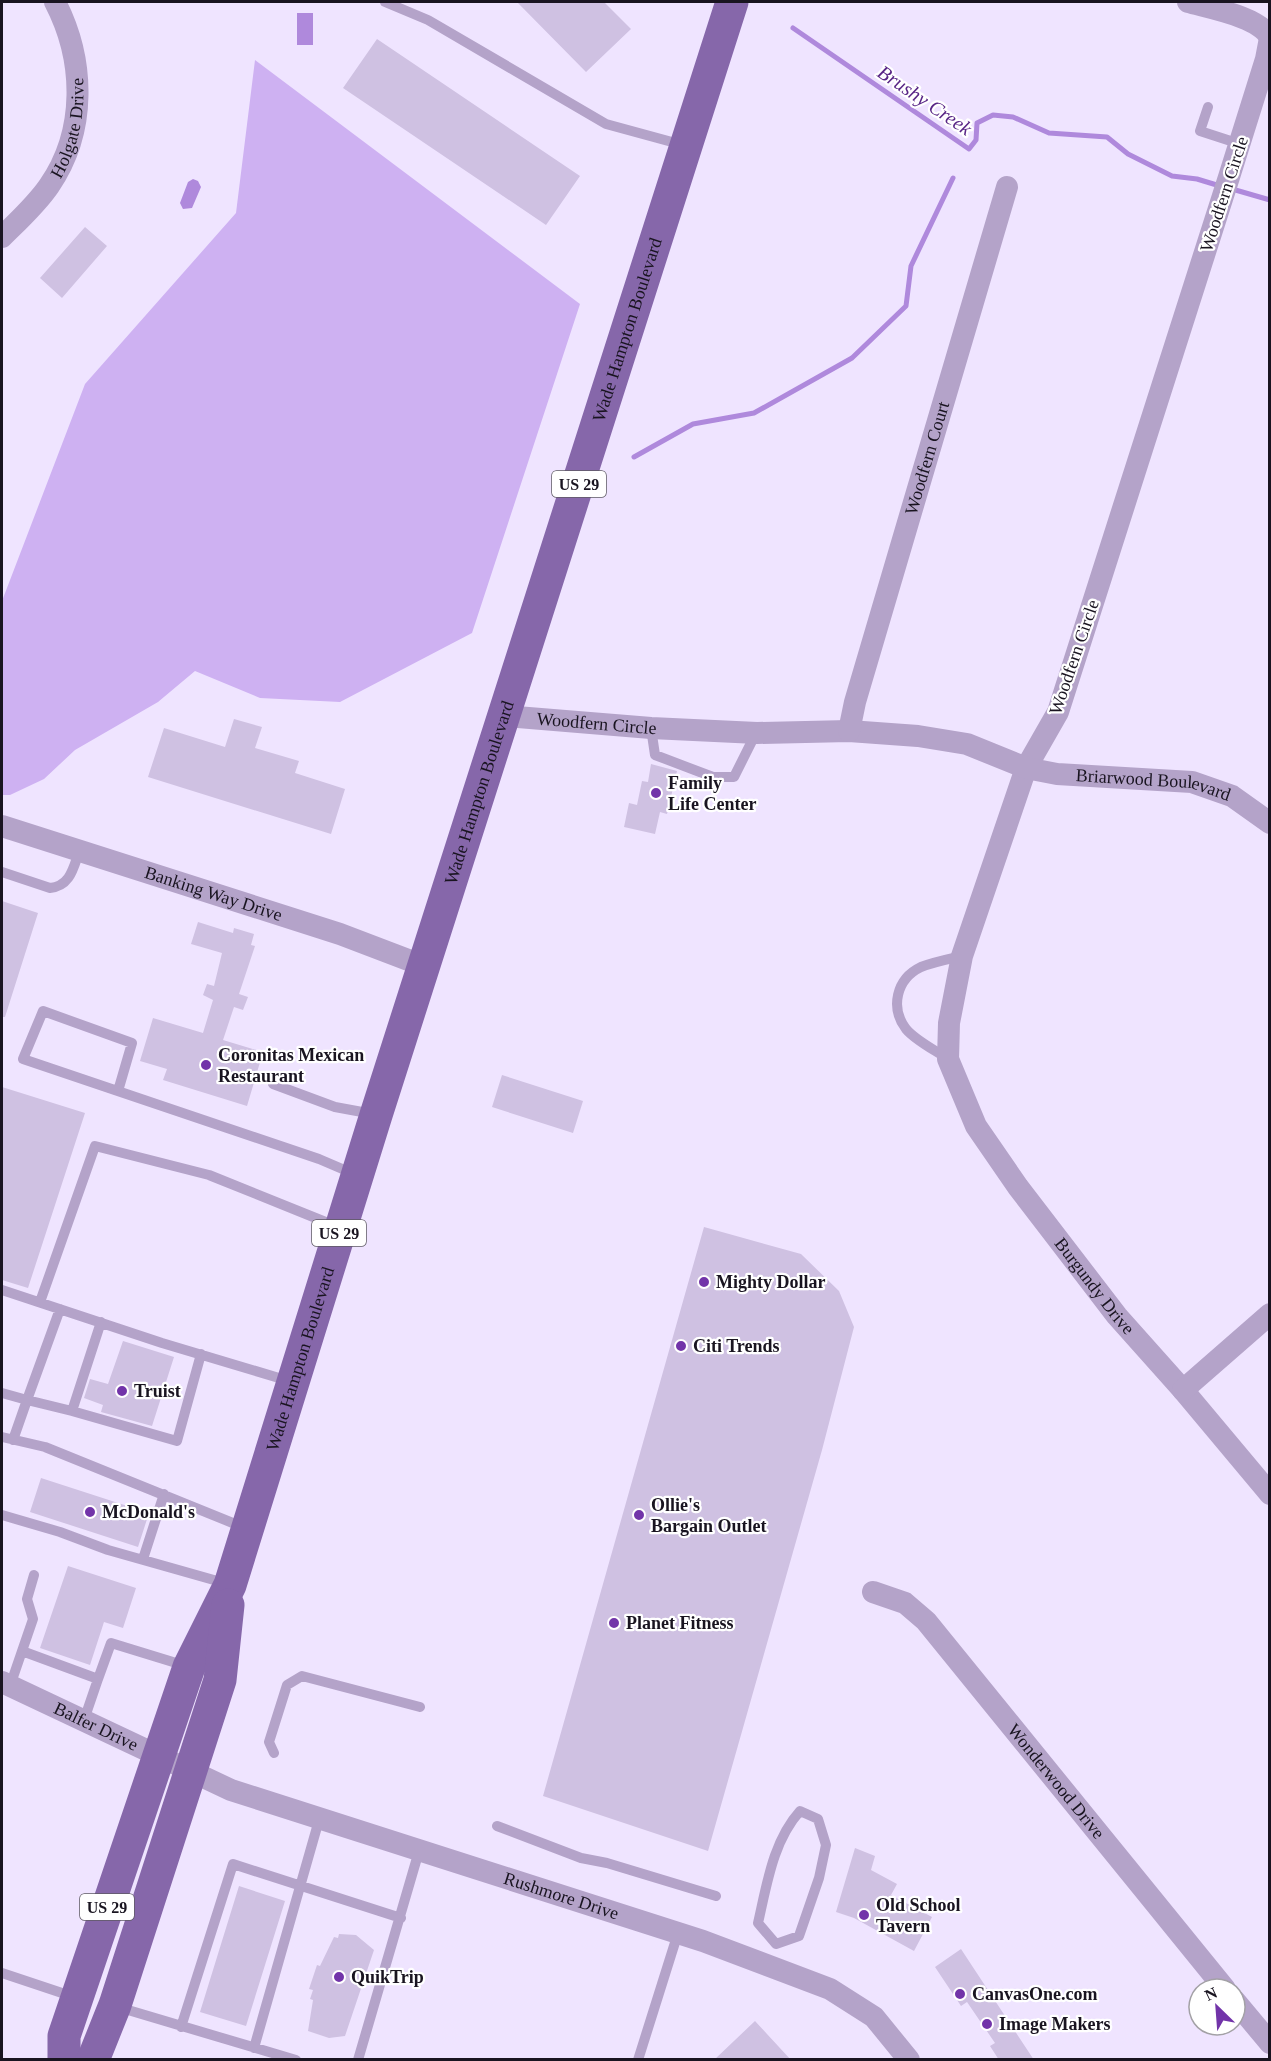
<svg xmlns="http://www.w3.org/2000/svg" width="1271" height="2061" font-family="'Times New Roman',serif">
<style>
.green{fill:#ceb1f2}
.water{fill:#af89dc}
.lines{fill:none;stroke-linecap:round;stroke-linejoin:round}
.stream{stroke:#af89dc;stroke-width:5}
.building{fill:#cfc1e2}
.lane{stroke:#b4a3c9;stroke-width:10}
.street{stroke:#b4a3c9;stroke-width:22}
.primary{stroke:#8667aa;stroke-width:33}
.poi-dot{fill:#7234a9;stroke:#fff;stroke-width:2}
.labels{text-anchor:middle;stroke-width:4.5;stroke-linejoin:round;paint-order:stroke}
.shield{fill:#fff;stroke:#5e5a63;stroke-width:1.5}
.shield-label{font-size:16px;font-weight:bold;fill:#191420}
.street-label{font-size:18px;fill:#191420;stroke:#fff}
.poi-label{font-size:18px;font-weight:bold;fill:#191420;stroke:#fff;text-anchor:start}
.water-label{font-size:20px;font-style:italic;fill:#592686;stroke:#fff}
</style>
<rect width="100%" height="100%" fill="#efe4ff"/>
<path class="green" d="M255,60l325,244 -108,329 -132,69 -80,-4 -65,-27 -37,31 -83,48 -31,29 -34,16h-8v-194l83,-217 151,-171z"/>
<path class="water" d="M297,13h16v32h-16z
M193,179l5,2 3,6 -9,21 -9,1 -3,-6 8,-21z"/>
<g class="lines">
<path class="stream" d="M793,28l176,121 7,-9 1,-17 16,-8 20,2 36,16 58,4 21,17 44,22 25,3 23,7
M1232,189l38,11
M634,457l59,-33 61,-11 98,-55 54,-52 5,-40 42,-88"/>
</g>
<path class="building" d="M517,2h87l27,27 -45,43z
M377,39l203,137 -34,49 -203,-137z
M85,227l22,19 -45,52 -22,-20z
M234,719l28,8 -7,21 44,13 -4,12 50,16 -14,45 -183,-57 16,-49 61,19z
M651,764l26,7 -10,43 -7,-2 -5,22 -31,-7 5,-24 8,2 5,-24 6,1z
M2,901l36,12 -33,104h-3z
M198,922l35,11 1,-5 20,6 -3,11 4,1 -16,48 9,3 -5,13 -9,-3 -11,33 40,12 -16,54 -84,-26 4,-11 -27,-8 13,-43 50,15 10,-33 -10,-5 4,-11 7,2 8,-33 -31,-9z
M502,1075l81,26 -10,32 -81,-26z
M2,1087l83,26 -57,175 -26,-8z
M704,1227l97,27 38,37 15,36 -32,123 -114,401 -165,-55z
M123,1341l51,16 -22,69 -51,-14 2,-7 -19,-7 6,-19 18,5z
M41,1478l108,35 -11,34 -108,-35z
M68,1566l68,22 -13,40 -19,-6 -14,43 -50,-17z
M855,1848l20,8 -4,14 26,14 -6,11 41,22 -18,34 -60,-33 -18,-6z
M239,1886l46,15 -39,125 -46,-14z
M339,1934l17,1 18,15 -29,86 -16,2 -21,-7 5,-31 -3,-1 3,-9 -4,-1 8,-24 3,1 14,-29 4,1z
M961,1949l73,111h-35l-9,-14 5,-3 -28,-41 -6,4 -26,-39z
M755,2021l36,39h-77z"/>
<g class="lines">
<path class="lane" d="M385,2l43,18 178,104 77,21
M1208,107l-8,24 40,13
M651,728l4,27 58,22h21l22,-44
M2,872l48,16c20,-2 23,-19 29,-36
M948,1059c-13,-9 -32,-18 -42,-30 -16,-21 -10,-50 15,-62 13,-5 28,-8 41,-11
M273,1084l62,23 38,7
M118,1091l14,-48 -89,-32 -20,48 296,100 35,15
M2,1290l160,53 127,38
M40,1302l55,-156 114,29 129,52
M101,1322l-29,89 105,30 24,-87
M2,1393l25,7 33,-91
M2,1437l43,10 200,81
M13,1440l14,-40 45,11
M2,1515l58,17 48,18 120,34
M143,1559l21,-65
M22,1651l76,28 -14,41
M98,1679l13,-36 75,23
M10,1686l23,-67 -6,-20 7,-24
M274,1753l-5,-11 18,-57 15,-9 118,31
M800,1811l18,8 8,26 -7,33 -20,58 -23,8 -18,-21c9,-39 15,-82 42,-112z
M497,1826l84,32 26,5 109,33
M2,1973l72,24
M118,2007l178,53
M181,2027l52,-163 168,54
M254,2048l65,-228
M358,2060l61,-209
M638,2060l40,-127"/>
<g class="street">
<path d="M1188,2c21,6 73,15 82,36"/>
<path id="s1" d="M1270,38l-4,21 -37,118 -171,535 -32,56 -64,188 -13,67 -1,36 28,67 42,61 99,129 66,74 87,104"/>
<path id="s2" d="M2,237c16,-16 34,-32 47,-51 38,-55 36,-126 6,-184"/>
<path id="s3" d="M505,716l146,12 106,5 92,-2 69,5 49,8 59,24 31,6 135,8 40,14 38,27"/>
<path id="s4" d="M849,731l6,-29 152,-515"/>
<path id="s5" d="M2,826l338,108 84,32"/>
<path d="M1183,1390l87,-76"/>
<path id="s6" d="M873,1592l32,11 21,18 299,368"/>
<path id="s7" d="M2,1682l229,108 472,151 127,48 44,28 35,43"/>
<path d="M1235,2001l35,42"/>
</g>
<g class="primary">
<path id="s8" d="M64,2060v-24l125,-369 41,-82 146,-470 356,-1113"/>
<path d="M93,2060l22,-55 105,-325 8,-75"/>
</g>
</g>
<g class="poi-dot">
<circle cx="656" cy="793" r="6"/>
<circle cx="206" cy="1065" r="6"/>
<circle cx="704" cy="1282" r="6"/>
<circle cx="681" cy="1346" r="6"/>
<circle cx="122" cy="1391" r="6"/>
<circle cx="90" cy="1512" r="6"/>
<circle cx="639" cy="1515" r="6"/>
<circle cx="614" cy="1623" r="6"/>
<circle cx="864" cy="1915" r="6"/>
<circle cx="339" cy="1977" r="6"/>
<circle cx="960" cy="1994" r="6"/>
<circle cx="987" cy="2024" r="6"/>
</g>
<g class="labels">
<g class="shield">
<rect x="552" y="471" width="54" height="26" rx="4.5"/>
<rect x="312" y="1220" width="54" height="26" rx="4.5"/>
<rect x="80" y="1894" width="54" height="26" rx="4.5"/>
</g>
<g class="shield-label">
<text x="579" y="490">US 29</text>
<text x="339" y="1239">US 29</text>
<text x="107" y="1913">US 29</text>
</g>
<g class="street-label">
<text dy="6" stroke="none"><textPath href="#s2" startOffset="132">Holgate Drive</textPath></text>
<text transform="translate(1224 194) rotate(-72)" y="6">Woodfern Circle</text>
<text dy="6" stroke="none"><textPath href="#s8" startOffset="1822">Wade Hampton Boulevard</textPath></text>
<text dy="6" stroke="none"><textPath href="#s4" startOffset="284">Woodfern Court</textPath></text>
<text transform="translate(1074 657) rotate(-71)" y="6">Woodfern Circle</text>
<text dy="6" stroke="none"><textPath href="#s3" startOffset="92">Woodfern Circle</textPath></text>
<text dy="6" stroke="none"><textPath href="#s3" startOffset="656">Briarwood Boulevard</textPath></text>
<text dy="6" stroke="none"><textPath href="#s8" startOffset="1336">Wade Hampton Boulevard</textPath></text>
<text dy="6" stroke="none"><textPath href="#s5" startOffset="222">Banking Way Drive</textPath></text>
<text dy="6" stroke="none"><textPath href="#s1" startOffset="1346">Burgundy Drive</textPath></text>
<text dy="6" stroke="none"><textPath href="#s8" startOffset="742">Wade Hampton Boulevard</textPath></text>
<text dy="6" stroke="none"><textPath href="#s7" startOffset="104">Balfer Drive</textPath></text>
<text dy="6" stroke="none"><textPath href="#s6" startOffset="268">Wonderwood Drive</textPath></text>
<text dy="6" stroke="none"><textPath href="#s7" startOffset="600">Rushmore Drive</textPath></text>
</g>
<g class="poi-label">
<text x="668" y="789">Family<tspan x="668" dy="21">Life Center</tspan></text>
<text x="218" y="1061">Coronitas Mexican<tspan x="218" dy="21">Restaurant</tspan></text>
<text x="716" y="1288">Mighty Dollar</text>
<text x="693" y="1352">Citi Trends</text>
<text x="134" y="1397">Truist</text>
<text x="651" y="1511">Ollie's<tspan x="651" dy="21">Bargain Outlet</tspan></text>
<text x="102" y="1518">McDonald's</text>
<text x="626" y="1629">Planet Fitness</text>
<text x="876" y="1911">Old School<tspan x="876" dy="21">Tavern</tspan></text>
<text x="351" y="1983">QuikTrip</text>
<text x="972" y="2000">CanvasOne.com</text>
<text x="999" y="2030">Image Makers</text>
</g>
<g class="water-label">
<text transform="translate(925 100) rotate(34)" y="7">Brushy Creek</text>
</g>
</g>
<rect width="1271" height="2061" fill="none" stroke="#191420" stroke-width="6"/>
<g transform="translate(1217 2007) rotate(335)"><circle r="28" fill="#ffffff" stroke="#a3a1a6" stroke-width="1.5"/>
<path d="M0-4.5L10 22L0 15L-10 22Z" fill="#7234a9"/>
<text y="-9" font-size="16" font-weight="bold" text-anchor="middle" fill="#191420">N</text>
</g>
</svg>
